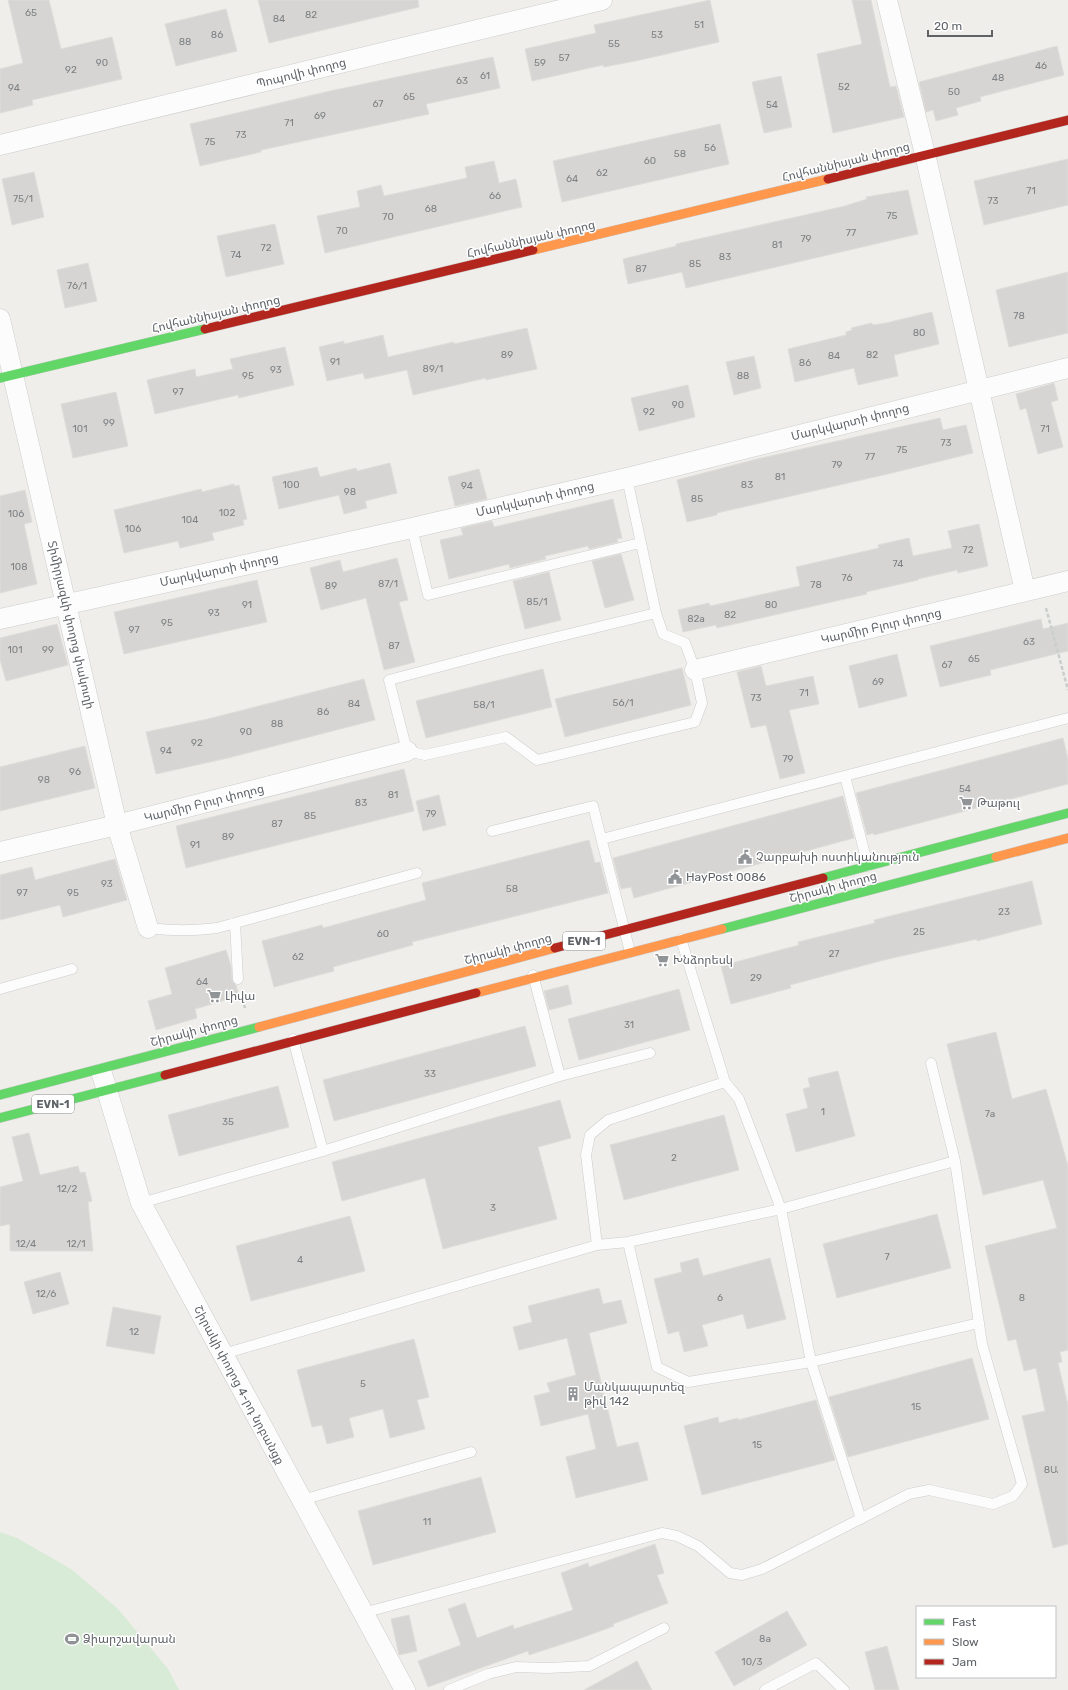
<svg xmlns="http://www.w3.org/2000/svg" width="1068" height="1690" font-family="Rubik,'Noto Sans Armenian',sans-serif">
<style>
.green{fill:#d8ebd6}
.building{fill:#d6d5d3;stroke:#deddd9}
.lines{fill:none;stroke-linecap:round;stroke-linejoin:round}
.lane-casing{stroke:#cbcccc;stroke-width:11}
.street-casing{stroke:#cbcccc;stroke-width:21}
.fast-casing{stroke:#cacacb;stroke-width:10}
.slow-casing{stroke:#cacacb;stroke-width:10}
.jam-casing{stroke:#cacacb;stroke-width:10}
.path{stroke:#cacfcc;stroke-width:2.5;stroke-dasharray:4 2;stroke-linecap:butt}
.lane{stroke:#fdfcfc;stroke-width:10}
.street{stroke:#fdfcfc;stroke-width:20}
.fast{stroke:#63d668;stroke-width:9}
.slow{stroke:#ff974d;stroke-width:9}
.jam{stroke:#b3261e;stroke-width:9}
.labels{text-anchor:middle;stroke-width:3;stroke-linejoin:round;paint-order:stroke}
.number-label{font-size:10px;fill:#7e8184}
.shield{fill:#fff;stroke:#8f9295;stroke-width:1}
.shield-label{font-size:11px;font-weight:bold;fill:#5f6368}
.street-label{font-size:12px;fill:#5f6368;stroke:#fff}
.poi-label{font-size:12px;fill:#5f6368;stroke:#fff;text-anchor:start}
</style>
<rect width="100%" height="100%" fill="#efeeea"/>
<path class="green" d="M0,1532l17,6 54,31 47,40 50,60 11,21h-179z"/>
<path class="building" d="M8,0h41l12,49 51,-12 10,42 -90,21 1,5 -33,8v-44l23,-6z
M258,0h160l1,7 -150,36z
M710,0l9,42 -79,18 -36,7 -1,-2 -71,16 -7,-32 71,-16 -2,-8z
M852,0h19l19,87 6,-1 8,31 -71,16 -16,-79 45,-10z
M226,9l11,42 -61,15 -11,-42z
M1057,46l7,29 -84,22 1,4 -25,7 2,7 -22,6 -3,-11 -7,2 -7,-30z
M493,57l7,31 -74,16 3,10 -168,36v2l-61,14 -10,-42 140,-33z
M781,76l11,51 -28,6 -12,-51z
M720,124l9,40 -167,38 -9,-41z
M1068,159v46l-84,20 -10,-44z
M494,161l5,22 17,-4 6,28 -197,46 -8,-37 43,-9 -3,-16 24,-6 3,11 83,-18 -2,-11z
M34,172l10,45 -32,8 -10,-46z
M908,190l10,44 -232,54 -4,-16 -54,12 -5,-25 53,-13v-2l169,-38 22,-7 -1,-2z
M275,224l9,40 -58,13 -9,-41z
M88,263l9,38 -32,7 -8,-38z
M1068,272v61l-59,14 -13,-57z
M932,312l7,32 -45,11 4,21 -40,9 -4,-17 -59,14 -7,-33 58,-14v-3l6,-2 -1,-2 21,-5 1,2 13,-2z
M527,328l10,41 -51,11v-2l-73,17 -6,-25 -42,9 -2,-6 -36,8 -8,-34 25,-6v3l39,-9 5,22 66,-15v2z
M285,347l9,38 -55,13 -1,-3 -83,19 -8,-34 48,-11 1,8 37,-8 -3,-10z
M754,356l7,32 -27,7 -8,-33z
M1054,383l4,17 -7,2 12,45 -25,7 -12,-46 -6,2 -4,-16z
M688,385l7,32 -56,14 -8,-33z
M116,392l12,54 -55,12 -12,-54z
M940,418l3,12 23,-5 7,28 -81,20 -175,40v2l-30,7 -10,-42 80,-21z
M390,463l7,30 -32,8 2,7 -23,6 -5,-19 -60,14 -7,-32 45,-10 3,10 36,-9 1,3z
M479,469l8,30 -32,7 -7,-29z
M234,484v2l5,-1 8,34 -4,1 1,5 -32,8 2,7 -34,8 -2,-7 -54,12 -10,-43 87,-21 1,3z
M25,490l7,32 -8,2 13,60 -37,9v-97z
M613,499l9,39 -5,1 1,3 -29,7 -1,-3 -43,10 1,3 -36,9 -1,-4 -60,15 -9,-39 23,-5 -2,-7 31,-7 2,6z
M979,524l9,42 -30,7 -1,-3 -39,9v1l-52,12 1,2 -150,34 -1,-3 -33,7 -5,-22 31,-7 1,3 90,-20 -4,-19 83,-19 -1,-3 31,-7 4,18 39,-8 -4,-17z
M621,554l13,46 -29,8 -13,-47z
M397,558l11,42 -9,2 16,60 -31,8 -18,-72 -45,12 -11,-42 30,-8 3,12z
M549,572l12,48 -36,9 -12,-48z
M257,580l10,42 -143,32 -10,-42z
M1041,619l2,10 25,-6v28l-78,19 1,5 -51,12 -10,-41z
M57,624l11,41 -62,16 -6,-21v-22z
M897,654l10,42 -48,12 -10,-42z
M761,666l5,20 47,-10 6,28 -30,6 16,63 -25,6 -14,-54 -15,3 -14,-56z
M682,668l9,37 -126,32 -10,-38z
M543,669l9,38 -126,31 -10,-37z
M364,679l11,41 -147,38 -72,16 -10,-42 62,-13z
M1063,738l5,21v25l-194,51 -1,-2 -6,2 -11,-42z
M85,746l10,42 -95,23v-44z
M404,769l10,42 -228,57 -10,-42z
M439,795l7,30 -23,6 -7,-30z
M843,796l11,42 -220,60 -3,-11 -10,2 -8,-31z
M589,840l6,23 5,-1 8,31 -196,49 1,3 -80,22 1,4 -60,16 -12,-46 60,-16 1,3 103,-28 -4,-17z
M115,859l12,41 -64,17 -3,-12 -60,15v-45l32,-8 3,13z
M1032,881l10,43 -65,17v-2l-93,21 -94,25 1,3 -60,16 -10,-38 78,-21 -1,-3 77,-19 -1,-3z
M226,950l5,16 1,14 4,5 3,11 -44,13 2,9 -41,12 -8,-29 24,-7 -7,-26z
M568,985l4,19 -23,6 -5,-19z
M679,989l11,41 -111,30 -11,-41z
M525,1026l11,40 -202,55 -11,-41z
M996,1032l16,67 34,-10 22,77v184l-8,2 2,10 -4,1 10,42v139l-15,4 -31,-132 23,-5 -9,-43 -12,3 -8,-32 -8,2 -23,-95 72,-18 -14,-48 -60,15 -36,-151z
M838,1071l17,65 -59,16 -10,-38 22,-6 -5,-19 7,-2 -2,-9z
M278,1086l11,41 -110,29 -11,-41z
M560,1100l11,38 -33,9 19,72 -114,30 -18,-71 -83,23 -10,-39z
M724,1115l15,55 -115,30 -14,-55z
M29,1133l11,42 38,-9 2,7 5,-1 7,29 -4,1 5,49h-83v-27l-10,2v-39l23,-6 -11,-44z
M937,1214l14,54 -114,30 -14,-54z
M350,1216l15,55 -114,30 -15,-55z
M698,1258l5,18 67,-18 16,61 -39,10 -4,-15 -41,11 6,21 -24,6 -5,-21 -11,3 -14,-55 28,-7 -2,-9z
M60,1272l9,32 -36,10 -9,-32z
M599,1288l4,16 18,-4 6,23 -38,10 28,114 21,-5 10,38 -72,18 -10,-41 30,-8 -8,-35 -47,12 -7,-30 16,-4 -3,-9 29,-8 -9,-37 -48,12 -6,-23 19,-5 -4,-16z
M113,1307l48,9 -7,38 -48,-8z
M414,1339l15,58 -12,3 8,29 -35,9 -7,-29 -34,9 5,19 -27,7 -5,-19 -10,2 -15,-57z
M972,1358l17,61 -141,38 -19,-60z
M816,1400l19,60 -133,35 -18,-69 34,-9 1,6 19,-5v2z
M481,1477l15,55 -123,33 -15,-54z
M655,1544l9,29 -7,2 11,28 -55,21 1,2 -33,12 -52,17 -1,-4 -100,36 -10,-26 43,-16 -13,-36 17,-6 12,35 36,-13 1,4 59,-19 -12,-37 27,-10 1,4z
M787,1611l20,34 -73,41 -19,-34z
M409,1615l8,36 -18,4 -8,-36z
M887,1646l12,44h-24l-10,-38z
M637,1661l15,29h-68z"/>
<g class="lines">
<defs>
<path id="lane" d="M627,478l29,135 7,21 22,9 10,27 7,33 -7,19 -158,38 -31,-23 -81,18 -18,-4 -18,-71 114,-30 153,-37
M412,528l16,67 212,-52
M845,776l23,90
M492,831l101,-25 37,146
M602,839l466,-121
M235,923l3,56
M148,928c24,3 46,3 69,0l200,-55
M681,939l44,143 14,17 42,110 30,153 50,157
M533,975l27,101
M0,989l72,-20
M293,1039l30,112
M141,1203l182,-52 237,-75 90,-23
M628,1242l29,125 31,15 123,-20 168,-39
M597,1245l-11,-90 4,-20 18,-15 117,-38
M223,1354l374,-109 31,-3 153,-33 174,-48
M302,1500l169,-48
M363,1613l299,-80 15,3 21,10 32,27 12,2 20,-6 147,-75 20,-4 64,14 20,-8 9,-12 -40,-140 -27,-183 -24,-98
M449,1690l39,-16 28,-7 32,1 41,-2 75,-38
M765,1690l51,-27 28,27"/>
<path id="street" d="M887,0l38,154 100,437
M0,145l602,-145
M0,319l117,506 31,103
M0,619l412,-91 215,-50 441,-110
M695,670l373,-89
M0,852l117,-27 290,-74
M102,1074l39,129 264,487"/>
<path id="fast" d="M0,378l205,-49
M823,878l245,-65
M722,929l274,-72
M0,1095l259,-68
M0,1118l165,-43"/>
<path id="slow" d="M533,250l295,-71
M996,857l72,-19
M476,993l246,-64
M259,1027l296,-79"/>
<path id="jam" d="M828,179l240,-59
M205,329l328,-79
M555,948l268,-70
M165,1075l311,-82"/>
</defs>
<use href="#lane" class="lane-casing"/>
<use href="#street" class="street-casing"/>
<use href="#fast" class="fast-casing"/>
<use href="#slow" class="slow-casing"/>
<use href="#jam" class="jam-casing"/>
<path class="path" d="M1046,608l22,82
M241,993l4,15"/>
<use href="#lane" class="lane"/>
<use href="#street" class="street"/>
<use href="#fast" class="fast"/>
<use href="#slow" class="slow"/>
<use href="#jam" class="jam"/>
</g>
<defs>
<symbol id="supermarket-bare" viewBox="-9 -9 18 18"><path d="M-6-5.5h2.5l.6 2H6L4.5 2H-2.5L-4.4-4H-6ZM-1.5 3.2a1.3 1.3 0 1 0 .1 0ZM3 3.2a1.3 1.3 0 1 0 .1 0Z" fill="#919496" stroke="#fff" stroke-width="2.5" paint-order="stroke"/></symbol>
<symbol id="civic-bare" viewBox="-9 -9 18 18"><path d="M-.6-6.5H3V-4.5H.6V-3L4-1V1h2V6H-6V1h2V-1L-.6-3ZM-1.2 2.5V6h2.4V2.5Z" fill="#919496" stroke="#fff" stroke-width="2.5" paint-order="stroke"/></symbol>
<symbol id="building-bare" viewBox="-9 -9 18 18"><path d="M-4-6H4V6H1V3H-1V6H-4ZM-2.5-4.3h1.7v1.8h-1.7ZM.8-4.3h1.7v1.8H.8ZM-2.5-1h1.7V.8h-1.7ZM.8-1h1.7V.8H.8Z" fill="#919496" stroke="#fff" stroke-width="2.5" paint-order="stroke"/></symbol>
<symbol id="stadium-bare" viewBox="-9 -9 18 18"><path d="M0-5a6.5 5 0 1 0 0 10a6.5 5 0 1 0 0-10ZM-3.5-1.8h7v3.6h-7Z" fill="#919496" stroke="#fff" stroke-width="2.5" paint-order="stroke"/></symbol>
</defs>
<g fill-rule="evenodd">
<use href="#supermarket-bare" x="956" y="793" width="20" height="20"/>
<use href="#civic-bare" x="735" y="847" width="20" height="20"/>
<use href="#civic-bare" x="665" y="867" width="20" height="20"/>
<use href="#supermarket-bare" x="652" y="950" width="20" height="20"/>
<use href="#supermarket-bare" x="204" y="986" width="20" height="20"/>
<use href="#building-bare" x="563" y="1384" width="20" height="20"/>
<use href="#stadium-bare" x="62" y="1629" width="20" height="20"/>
</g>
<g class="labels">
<g class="number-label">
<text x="31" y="16">65</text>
<text x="311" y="18">82</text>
<text x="279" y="22">84</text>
<text x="699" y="28">51</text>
<text x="217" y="38">86</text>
<text x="657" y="38">53</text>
<text x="185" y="45">88</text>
<text x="614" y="47">55</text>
<text x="564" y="61">57</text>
<text x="102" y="66">90</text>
<text x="540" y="66">59</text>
<text x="1041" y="69">46</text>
<text x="71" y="73">92</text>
<text x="485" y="79">61</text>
<text x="998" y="81">48</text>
<text x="462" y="84">63</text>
<text x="844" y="90">52</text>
<text x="14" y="91">94</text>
<text x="954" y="95">50</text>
<text x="409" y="100">65</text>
<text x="378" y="107">67</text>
<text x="772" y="108">54</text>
<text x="320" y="119">69</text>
<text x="289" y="126">71</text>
<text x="241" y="138">73</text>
<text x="210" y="145">75</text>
<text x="710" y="151">56</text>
<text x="680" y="157">58</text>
<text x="650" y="164">60</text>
<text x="602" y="176">62</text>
<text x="572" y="182">64</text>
<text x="1031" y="194">71</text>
<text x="495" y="199">66</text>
<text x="23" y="202">75/1</text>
<text x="993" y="204">73</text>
<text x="431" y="212">68</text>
<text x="892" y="219">75</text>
<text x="388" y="220">70</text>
<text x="342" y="234">70</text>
<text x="851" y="236">77</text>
<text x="806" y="242">79</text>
<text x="777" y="248">81</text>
<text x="266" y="251">72</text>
<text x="236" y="258">74</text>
<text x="725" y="260">83</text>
<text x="695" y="267">85</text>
<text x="641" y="272">87</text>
<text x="77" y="289">76/1</text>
<text x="1019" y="319">78</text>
<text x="919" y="336">80</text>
<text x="507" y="358">89</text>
<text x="872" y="358">82</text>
<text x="834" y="359">84</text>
<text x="335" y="365">91</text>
<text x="805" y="366">86</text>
<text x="433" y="372">89/1</text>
<text x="276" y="373">93</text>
<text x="248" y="379">95</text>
<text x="743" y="379">88</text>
<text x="178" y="395">97</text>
<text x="678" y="408">90</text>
<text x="649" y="415">92</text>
<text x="109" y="426">99</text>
<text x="80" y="432">101</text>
<text x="1045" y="432">71</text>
<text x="946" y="446">73</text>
<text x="902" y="453">75</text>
<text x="870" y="460">77</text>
<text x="837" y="468">79</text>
<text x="780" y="480">81</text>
<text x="291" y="488">100</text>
<text x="747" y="488">83</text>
<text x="467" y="489">94</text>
<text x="350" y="495">98</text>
<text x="697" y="502">85</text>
<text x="227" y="516">102</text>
<text x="16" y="517">106</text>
<text x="190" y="523">104</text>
<text x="133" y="532">106</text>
<text x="968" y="553">72</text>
<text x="898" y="567">74</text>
<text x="19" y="570">108</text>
<text x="847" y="581">76</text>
<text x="388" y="587">87/1</text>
<text x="816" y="588">78</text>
<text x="331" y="589">89</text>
<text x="537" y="605">85/1</text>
<text x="247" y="608">91</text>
<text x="771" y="608">80</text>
<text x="214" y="616">93</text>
<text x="730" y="618">82</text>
<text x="696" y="622">82a</text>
<text x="167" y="626">95</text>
<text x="134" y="633">97</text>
<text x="1029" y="645">63</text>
<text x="394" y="649">87</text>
<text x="15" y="653">101</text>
<text x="48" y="653">99</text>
<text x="974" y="662">65</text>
<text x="947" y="668">67</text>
<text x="878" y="685">69</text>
<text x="804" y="696">71</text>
<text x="756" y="701">73</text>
<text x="623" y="706">56/1</text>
<text x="354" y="707">84</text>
<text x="484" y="708">58/1</text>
<text x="323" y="715">86</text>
<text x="277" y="727">88</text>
<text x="246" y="735">90</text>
<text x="197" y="746">92</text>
<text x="166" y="754">94</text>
<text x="788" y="762">79</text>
<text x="75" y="775">96</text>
<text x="44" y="783">98</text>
<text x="965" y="792">54</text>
<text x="393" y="798">81</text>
<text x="361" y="806">83</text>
<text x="431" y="817">79</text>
<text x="310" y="819">85</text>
<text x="277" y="827">87</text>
<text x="228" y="840">89</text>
<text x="195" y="848">91</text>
<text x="107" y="887">93</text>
<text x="512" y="892">58</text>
<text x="22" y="896">97</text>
<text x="73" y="896">95</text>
<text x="1004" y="915">23</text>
<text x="919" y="935">25</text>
<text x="383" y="937">60</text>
<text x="834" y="957">27</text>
<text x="298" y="960">62</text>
<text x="756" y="981">29</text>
<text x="202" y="985">64</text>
<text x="629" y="1028">31</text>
<text x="430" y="1077">33</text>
<text x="823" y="1115">1</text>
<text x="990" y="1117">7a</text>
<text x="228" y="1125">35</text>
<text x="674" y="1161">2</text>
<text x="67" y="1192">12/2</text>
<text x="493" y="1211">3</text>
<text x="26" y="1247">12/4</text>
<text x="76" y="1247">12/1</text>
<text x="887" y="1260">7</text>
<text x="300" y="1263">4</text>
<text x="46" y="1297">12/6</text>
<text x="720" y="1301">6</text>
<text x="1022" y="1301">8</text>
<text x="134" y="1335">12</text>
<text x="363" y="1387">5</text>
<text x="916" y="1410">15</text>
<text x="757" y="1448">15</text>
<text x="1051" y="1473">8Ա</text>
<text x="427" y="1525">11</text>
<text x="765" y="1642">8a</text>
<text x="752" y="1665">10/3</text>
</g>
<g class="shield">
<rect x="563" y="932" width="42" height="18" rx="3"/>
<rect x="32" y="1095" width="42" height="18" rx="3"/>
</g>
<g class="shield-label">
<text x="584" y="945">EVN-1</text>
<text x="53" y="1108">EVN-1</text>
</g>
<g class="street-label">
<text transform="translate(301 73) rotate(-14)" y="4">Պոպովի փողոց</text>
<text transform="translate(846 162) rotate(-14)" y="4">Հովհաննիսյան փողոց</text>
<text transform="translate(531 239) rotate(-13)" y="4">Հովհաննիսյան փողոց</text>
<text transform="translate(216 314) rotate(-13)" y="4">Հովհաննիսյան փողոց</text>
<text transform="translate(850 422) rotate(-14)" y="4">Մարկվարտի փողոց</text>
<text transform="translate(535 499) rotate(-13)" y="4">Մարկվարտի փողոց</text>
<text transform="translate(219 570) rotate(-12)" y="4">Մարկվարտի փողոց</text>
<text transform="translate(71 625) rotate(77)" y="4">Տիմիրյազևի փողոց փակուղի</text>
<text transform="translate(881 626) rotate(-13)" y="4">Կարմիր Բլուր փողոց</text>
<text transform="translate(204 803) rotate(-14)" y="4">Կարմիր Բլուր փողոց</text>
<text transform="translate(833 887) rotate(-15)" y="4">Շիրակի փողոց</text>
<text transform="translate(508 949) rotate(-15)" y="4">Շիրակի փողոց</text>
<text transform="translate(194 1031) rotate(-15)" y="4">Շիրակի փողոց</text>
<text transform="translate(239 1385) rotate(62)" y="4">Շիրակի փողոց 4-րդ նրբանցք</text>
</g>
<g class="poi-label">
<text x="977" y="807">Թաթուլ</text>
<text x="756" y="861">Չարբախի ոստիկանություն</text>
<text x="686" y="881">HayPost 0086</text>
<text x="673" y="964">Խնձորեսկ</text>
<text x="225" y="1000">Լիվա</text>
<text x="584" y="1391">Մանկապարտեզ<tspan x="584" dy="14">թիվ 142</tspan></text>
<text x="83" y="1643">Ձիարշավարան</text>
</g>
</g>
<rect x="916" y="1606" width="140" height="72" fill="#ffffff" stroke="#bfc1c3"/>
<rect x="924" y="1619" width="20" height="6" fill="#63d668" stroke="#bfc1c3"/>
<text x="952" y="1626" font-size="12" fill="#5f6368">Fast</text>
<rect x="924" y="1639" width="20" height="6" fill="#ff974d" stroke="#bfc1c3"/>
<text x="952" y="1646" font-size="12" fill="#5f6368">Slow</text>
<rect x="924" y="1659" width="20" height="6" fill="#b3261e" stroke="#bfc1c3"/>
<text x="952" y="1666" font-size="12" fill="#5f6368">Jam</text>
<path d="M928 30v6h64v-6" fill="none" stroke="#5f6368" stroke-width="2"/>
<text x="934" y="30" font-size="12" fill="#5f6368" stroke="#ffffff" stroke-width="3" paint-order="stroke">20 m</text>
</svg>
